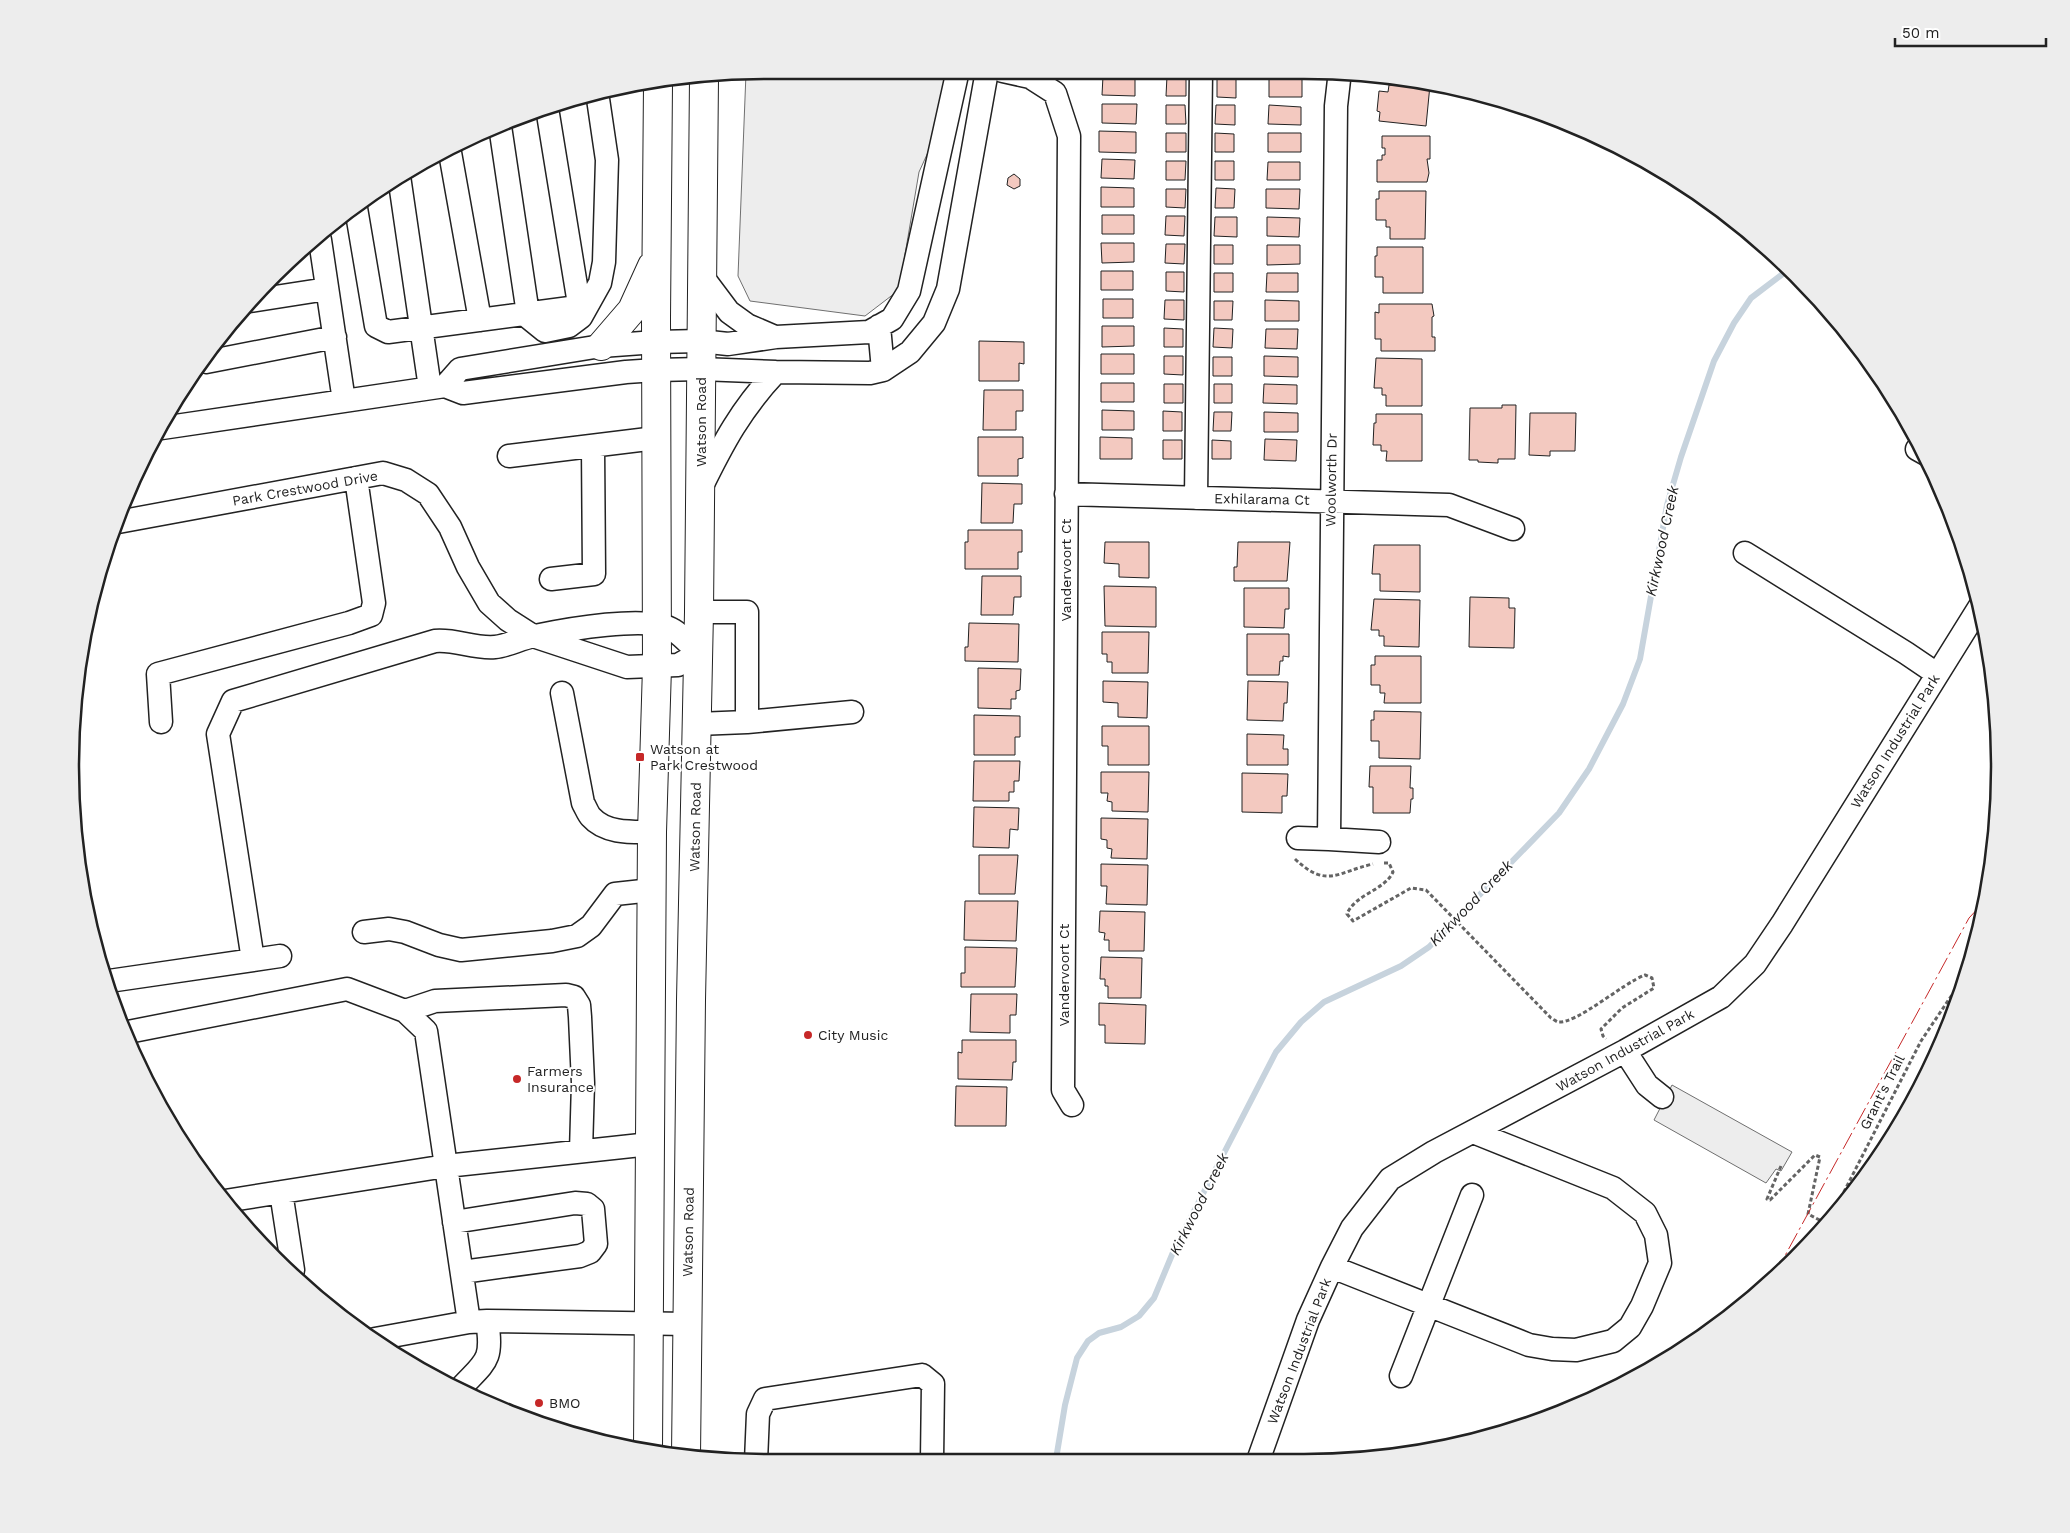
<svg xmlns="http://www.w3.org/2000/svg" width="2070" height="1533" font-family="'Work Sans',sans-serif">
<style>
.parking{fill:#ededed;stroke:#6f6f6f}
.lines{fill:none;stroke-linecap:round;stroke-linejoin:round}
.stream{stroke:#c7d3dd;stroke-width:6}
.building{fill:#f3c9c0;stroke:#222}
.minor-casing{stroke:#222;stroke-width:25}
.major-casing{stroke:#222;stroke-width:30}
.path{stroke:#646464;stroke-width:3;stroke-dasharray:4 2.5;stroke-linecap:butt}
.minor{stroke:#fff;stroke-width:22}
.major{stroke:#fff;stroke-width:28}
.power{stroke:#c62828;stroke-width:1;stroke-dasharray:18 4 2.5 4;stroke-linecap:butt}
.poi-dot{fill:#c62828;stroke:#fff;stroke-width:2}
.labels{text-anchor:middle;stroke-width:4;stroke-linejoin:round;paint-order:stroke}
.street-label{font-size:14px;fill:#222;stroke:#fff}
.poi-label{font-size:14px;fill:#222;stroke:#fff;text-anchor:start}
.water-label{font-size:15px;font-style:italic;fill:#222;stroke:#fff}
.rim{fill:none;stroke:#222;stroke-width:2.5}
</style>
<rect width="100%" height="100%" fill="#fff"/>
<path class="parking" d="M767,70h191l-23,67 -16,35 -20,118 -34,26 -115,-15 -12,-25 8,-203z
M1672,1085l120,67 -11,19 -5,-2 -10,14 -112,-63z"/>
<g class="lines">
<path class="stream" d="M1056,1459l9,-54 12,-47 11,-17 11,-8 22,-6 18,-11 15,-18 20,-48 102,-198 25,-30 23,-20 77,-36 28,-19 130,-134 30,-44 34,-65 17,-45 27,-154 14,-48 33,-96 20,-38 17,-25 37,-28"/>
</g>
<path class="building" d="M1103,76l32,1v19l-33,-1z
M1167,76l19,1v19h-20z
M1217,78h19v20l-19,-1z
M1269,78h33v19h-33z
M1395,79l35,6 -4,41 -47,-5 1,-9 -3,-1 2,-20 9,1 1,-7h5z
M1102,104h35l-1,20 -34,-1z
M1166,105h19l1,19h-20z
M1216,105h19v20l-20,-1z
M1269,105l32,2v18l-33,-1z
M1099,131l37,1v21l-37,-1z
M1166,133h20v19h-20z
M1215,133l19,1v18h-19z
M1268,133h33v19h-33z
M1382,136h48v23h-3l2,14 -2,9h-50v-22h5v-5h3v-7h-3z
M1102,159l33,1 -1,19 -33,-1z
M1166,161h20l-1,19h-19z
M1215,161h19v19h-19z
M1268,162h32v18h-33z
M1014,174l6,5v7l-6,3 -7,-4 1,-7z
M1101,187l33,1v19h-33z
M1216,188l19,1 -1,19h-19z
M1166,189h20l-1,19 -19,-1z
M1266,189h34l-1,20 -33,-1z
M1379,191h47l-1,48h-35v-12h-4v-7h-10v-21h3z
M1102,215h32v19h-32z
M1166,216h19l-1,20 -19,-1z
M1215,217h22v20l-23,-1z
M1267,217l33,1 -1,19 -32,-1z
M1101,243h33v19l-32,1z
M1166,244h19l-1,20 -19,-1z
M1214,245h19v19h-19z
M1267,245h33v19l-33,1z
M1377,247h46v46h-40v-16h-8v-21h2z
M1101,271h32v19h-32z
M1166,272h18v20l-18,-1z
M1214,273h19v19h-19z
M1267,273h31v19h-32z
M1103,299h30v19h-30z
M1165,300h19v20l-20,-1z
M1265,300l34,1v20h-34z
M1214,301h19l-1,19h-18z
M1379,304h53l2,12 -2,1v20h3v14h-54v-12h-6v-27l4,1z
M1102,326h32v20l-32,1z
M1164,328l19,1v18h-19z
M1214,328l19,1 -1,19 -19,-1z
M1266,329h32l-1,20 -32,-1z
M979,341l45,1v22l-5,-1v18h-40z
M1101,354h33v20h-33z
M1164,356h19v19l-19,-1z
M1264,356l34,1v20l-34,-1z
M1213,357h19v19h-19z
M1376,358l46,1v47h-36v-11h-4v-7h-8z
M1101,383h33v19h-33z
M1164,384h19v19h-19z
M1214,384h18v19h-18z
M1264,384l33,1v19l-34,-1z
M984,390h39v21h-7v19h-33z
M1502,405h14l-1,54h-17v4l-20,-1v-2h-9l1,-52h32z
M1102,410l32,1v19h-32z
M1163,411l19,1v19h-19z
M1214,412h18l-1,19h-18z
M1264,412l34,1v19h-34z
M1530,413h46l-1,38h-25v5l-21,-1z
M1376,414h46v47h-36l1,-10h-6v-6h-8l1,-22h2z
M978,437h45v21l-5,1v17h-40z
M1100,437l32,1v21h-32z
M1265,439l32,1 -1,21 -32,-1z
M1163,440h19v19h-19z
M1212,440l19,1v18h-19z
M982,483l40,1v20h-8l-1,19h-32z
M968,530h54v22h-4v17h-53v-27h3z
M1105,542h44v36l-30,-1v-13l-15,-1z
M1238,542h52l-3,39h-53v-14h3z
M1374,545h46v47l-40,-1v-17h-8z
M982,576h39v21h-7l-1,18h-32z
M1104,586l52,1v40l-51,-1z
M1244,588h45v21h-4l-1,19 -40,-1z
M1470,597l39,1v10h6l-1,40 -45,-1z
M1374,599l46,1 -1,47 -35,-1v-10h-5v-6h-8z
M969,623l50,1 -1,38 -53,-1v-14h3z
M1102,632h47l-1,41h-36v-11h-5v-8h-5z
M1247,634h42v23l-6,-1v5h-3l-1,14h-32z
M1375,656h46v47h-37l1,-10h-5v-8h-9v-20h4z
M978,668l43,1 -1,21 -4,1v8h-5v10l-33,-1z
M1103,681l45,1 -1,36 -29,-1v-14l-15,-1z
M1248,681l40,1 -1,21h-3l-1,18 -36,-1z
M1374,711l47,1 -1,47 -41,-1v-17h-8v-21h3z
M974,715l46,1v21h-5v18h-41z
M1102,726h47v39h-41v-19h-6z
M1247,734l37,1 -1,14h5v16h-41z
M974,761h46l-1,20h-5v11h-5v9h-36z
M1370,766h41l-1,22h3v11h-2l-1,14h-37v-26h-4z
M1101,772h48l-1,40 -36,-1v-9l-5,-1 1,-8h-7z
M1242,773l46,1 -1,22h-5v17l-40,-1z
M974,807l45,1 -1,22 -8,-1 -1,19 -36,-1z
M1101,818l47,1 -1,40 -36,-1 1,-9 -5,-1v-8l-6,-1z
M979,855h39l-3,39h-36z
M1101,864l47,1 -1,40 -41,-1 1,-18h-6z
M965,901h53l-2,40 -52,-1z
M1100,911l45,1 -1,39h-35v-11h-5l1,-7 -6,-1z
M965,947l52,1 -2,39h-54v-14h4z
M1101,957l41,1 -1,40h-33v-12h-3v-7h-5z
M971,994h46l-1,21h-6v18l-40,-1z
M1099,1003l47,2 -1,39 -40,-1v-18h-6z
M962,1040h54v22h-3l-1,18 -54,-1v-27l4,1z
M956,1086l51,1 -1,39h-51z"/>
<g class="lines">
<defs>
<path id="minor" d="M1003,71l27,6 25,16 14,43 -6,954 9,15
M1340,71l-4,35 -7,733 50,3
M547,108l32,196
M500,126l28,188
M449,147l31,173
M399,176l31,212
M356,208l20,118 12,6 182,-24 20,-9
M320,240l24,161
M702,276l27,36 18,13 28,12
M250,301l77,-12
M524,314l21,17 24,-5 12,-9 19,-34 4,-21 3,-102 -10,-68
M879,326l4,44
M206,362l129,-25
M445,386l15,-17 141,-23 55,-4 44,-1 28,3 48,-7 93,-5 23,-13 17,-28 49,-221
M162,428l283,-42 18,7 163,-21 30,-2 45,-1 75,3 94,1 13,-3 27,-18 24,-29 14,-34 39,-218
M1917,449l9,5
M509,456l147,-18
M701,488c22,-45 40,-79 75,-116
M1066,494l383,11 64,24
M1196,498l5,-427
M118,522l265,-49 23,7 22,14 22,33 18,40 21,36 19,17 25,16 94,31 51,-2 21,-12c-8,-7 -16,-17 -26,-23 -23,-16 -109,0 -138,6 -14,2 -27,10 -40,11 -21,2 -39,-8 -60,-6l-202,60 -15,33 35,226
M1745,553l161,100 31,21
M551,579l43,-5 -1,-127
M699,612h48v110
M562,693l21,110c3,5 5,11 8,14 15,17 42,15 61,15
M161,722l-3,-48 191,-51 22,-8 3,-12 -18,-125
M697,724l50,-2 105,-10
M1298,838l31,1
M364,932l25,-3 16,3 34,13 22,5 91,-9 25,-5 14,-10 24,-32 37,-4
M109,981l171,-25
M405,1011l30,-10 131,-6 8,2 5,8 1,12 3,66 -2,68
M123,1033l224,-44 58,22 21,20 43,291
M1625,1051l22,34 15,12
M281,1192l12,78
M225,1201l221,-35 204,-22
M454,1222l121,-19 12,1 6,5 3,35 -6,8 -10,4 -118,16
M1332,1267l197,78 23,4 24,1 37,-9 17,-14 12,-21 18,-43 -4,-28 -11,-22 -32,-25 -140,-56
M375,1339l94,-17 18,-1 201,3
M1401,1376l71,-181
M458,1391c26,-29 36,-28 29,-70
M1259,1458l49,-138 24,-53 20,-39 38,-49 44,-27 191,-101 96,-54 34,-33 27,-40 198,-318
M756,1461l2,-47 7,-15 157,-24 11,9 -1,76"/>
<path id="major" d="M601,346l31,-36 20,-44
M648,1449l4,-617 5,-165 -1,-349 2,-234
M686,1456l5,-456 8,-388 5,-534"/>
</defs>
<use href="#minor" class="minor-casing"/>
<use href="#major" class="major-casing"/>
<path class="path" d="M1295,859c32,30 42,13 78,5
M1384,863h5l4,9c-9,19 -38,22 -46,42l6,7 58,-33 15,2 125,128c2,1 6,4 7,4 19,2 65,-39 87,-47l7,3 2,10 -32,20 -21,21 2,7 3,3
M1781,1166l-14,33 3,1 45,-45 5,2 -12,57 19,10
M1826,1227l95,-186 47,-70"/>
<use href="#minor" class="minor"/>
<use href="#major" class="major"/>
<path class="power" d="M1775,1274l194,-356 14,-15"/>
</g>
<g class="poi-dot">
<rect x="635" y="752" width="10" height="10" rx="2.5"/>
<circle cx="808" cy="1035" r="5"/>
<circle cx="517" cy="1079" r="5"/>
<circle cx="539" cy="1403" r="5"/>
</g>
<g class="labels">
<g class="street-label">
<text transform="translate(701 422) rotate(-90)" y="5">Watson Road</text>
<text transform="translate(1331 480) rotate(-89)" y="5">Woolworth Dr</text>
<text transform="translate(305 488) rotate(-10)" y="5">Park Crestwood Drive</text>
<text transform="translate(1262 499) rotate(1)" y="5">Exhilarama Ct</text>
<text transform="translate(1066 570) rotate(-90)" y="5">Vandervoort Ct</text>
<text transform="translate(1895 741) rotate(-58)" y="5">Watson Industrial Park</text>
<text transform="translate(695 827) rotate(-89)" y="5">Watson Road</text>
<text transform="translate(1064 975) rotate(-90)" y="5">Vandervoort Ct</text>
<text transform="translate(1625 1050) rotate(-29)" y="5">Watson Industrial Park</text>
<text transform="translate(1882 1092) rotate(-63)" y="5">Grant's Trail</text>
<text transform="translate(688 1232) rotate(-89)" y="5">Watson Road</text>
<text transform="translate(1299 1351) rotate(-69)" y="5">Watson Industrial Park</text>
</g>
<g class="poi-label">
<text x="650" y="754">Watson at<tspan x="650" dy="16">Park Crestwood</tspan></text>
<text x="818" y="1040">City Music</text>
<text x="527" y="1076">Farmers<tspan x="527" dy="16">Insurance</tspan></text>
<text x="549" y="1408">BMO</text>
</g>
<g class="water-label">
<text transform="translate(1662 541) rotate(-78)" y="5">Kirkwood Creek</text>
<text transform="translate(1471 903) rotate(-46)" y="5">Kirkwood Creek</text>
<text transform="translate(1199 1204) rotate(-63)" y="5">Kirkwood Creek</text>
</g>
</g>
<path d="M0 0H2070V1533H0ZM766 79H1304A687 687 0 0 1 1991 766V767A687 687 0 0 1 1304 1454H766A687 687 0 0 1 79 767V766A687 687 0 0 1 766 79Z" fill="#ededed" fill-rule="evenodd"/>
<path class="rim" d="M766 79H1304A687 687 0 0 1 1991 766V767A687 687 0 0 1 1304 1454H766A687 687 0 0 1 79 767V766A687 687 0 0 1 766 79Z"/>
<path d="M1895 38v8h151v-8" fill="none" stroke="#222222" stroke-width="2.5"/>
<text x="1902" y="38" font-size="15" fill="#222222" stroke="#ffffff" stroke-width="4" paint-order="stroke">50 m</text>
</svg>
